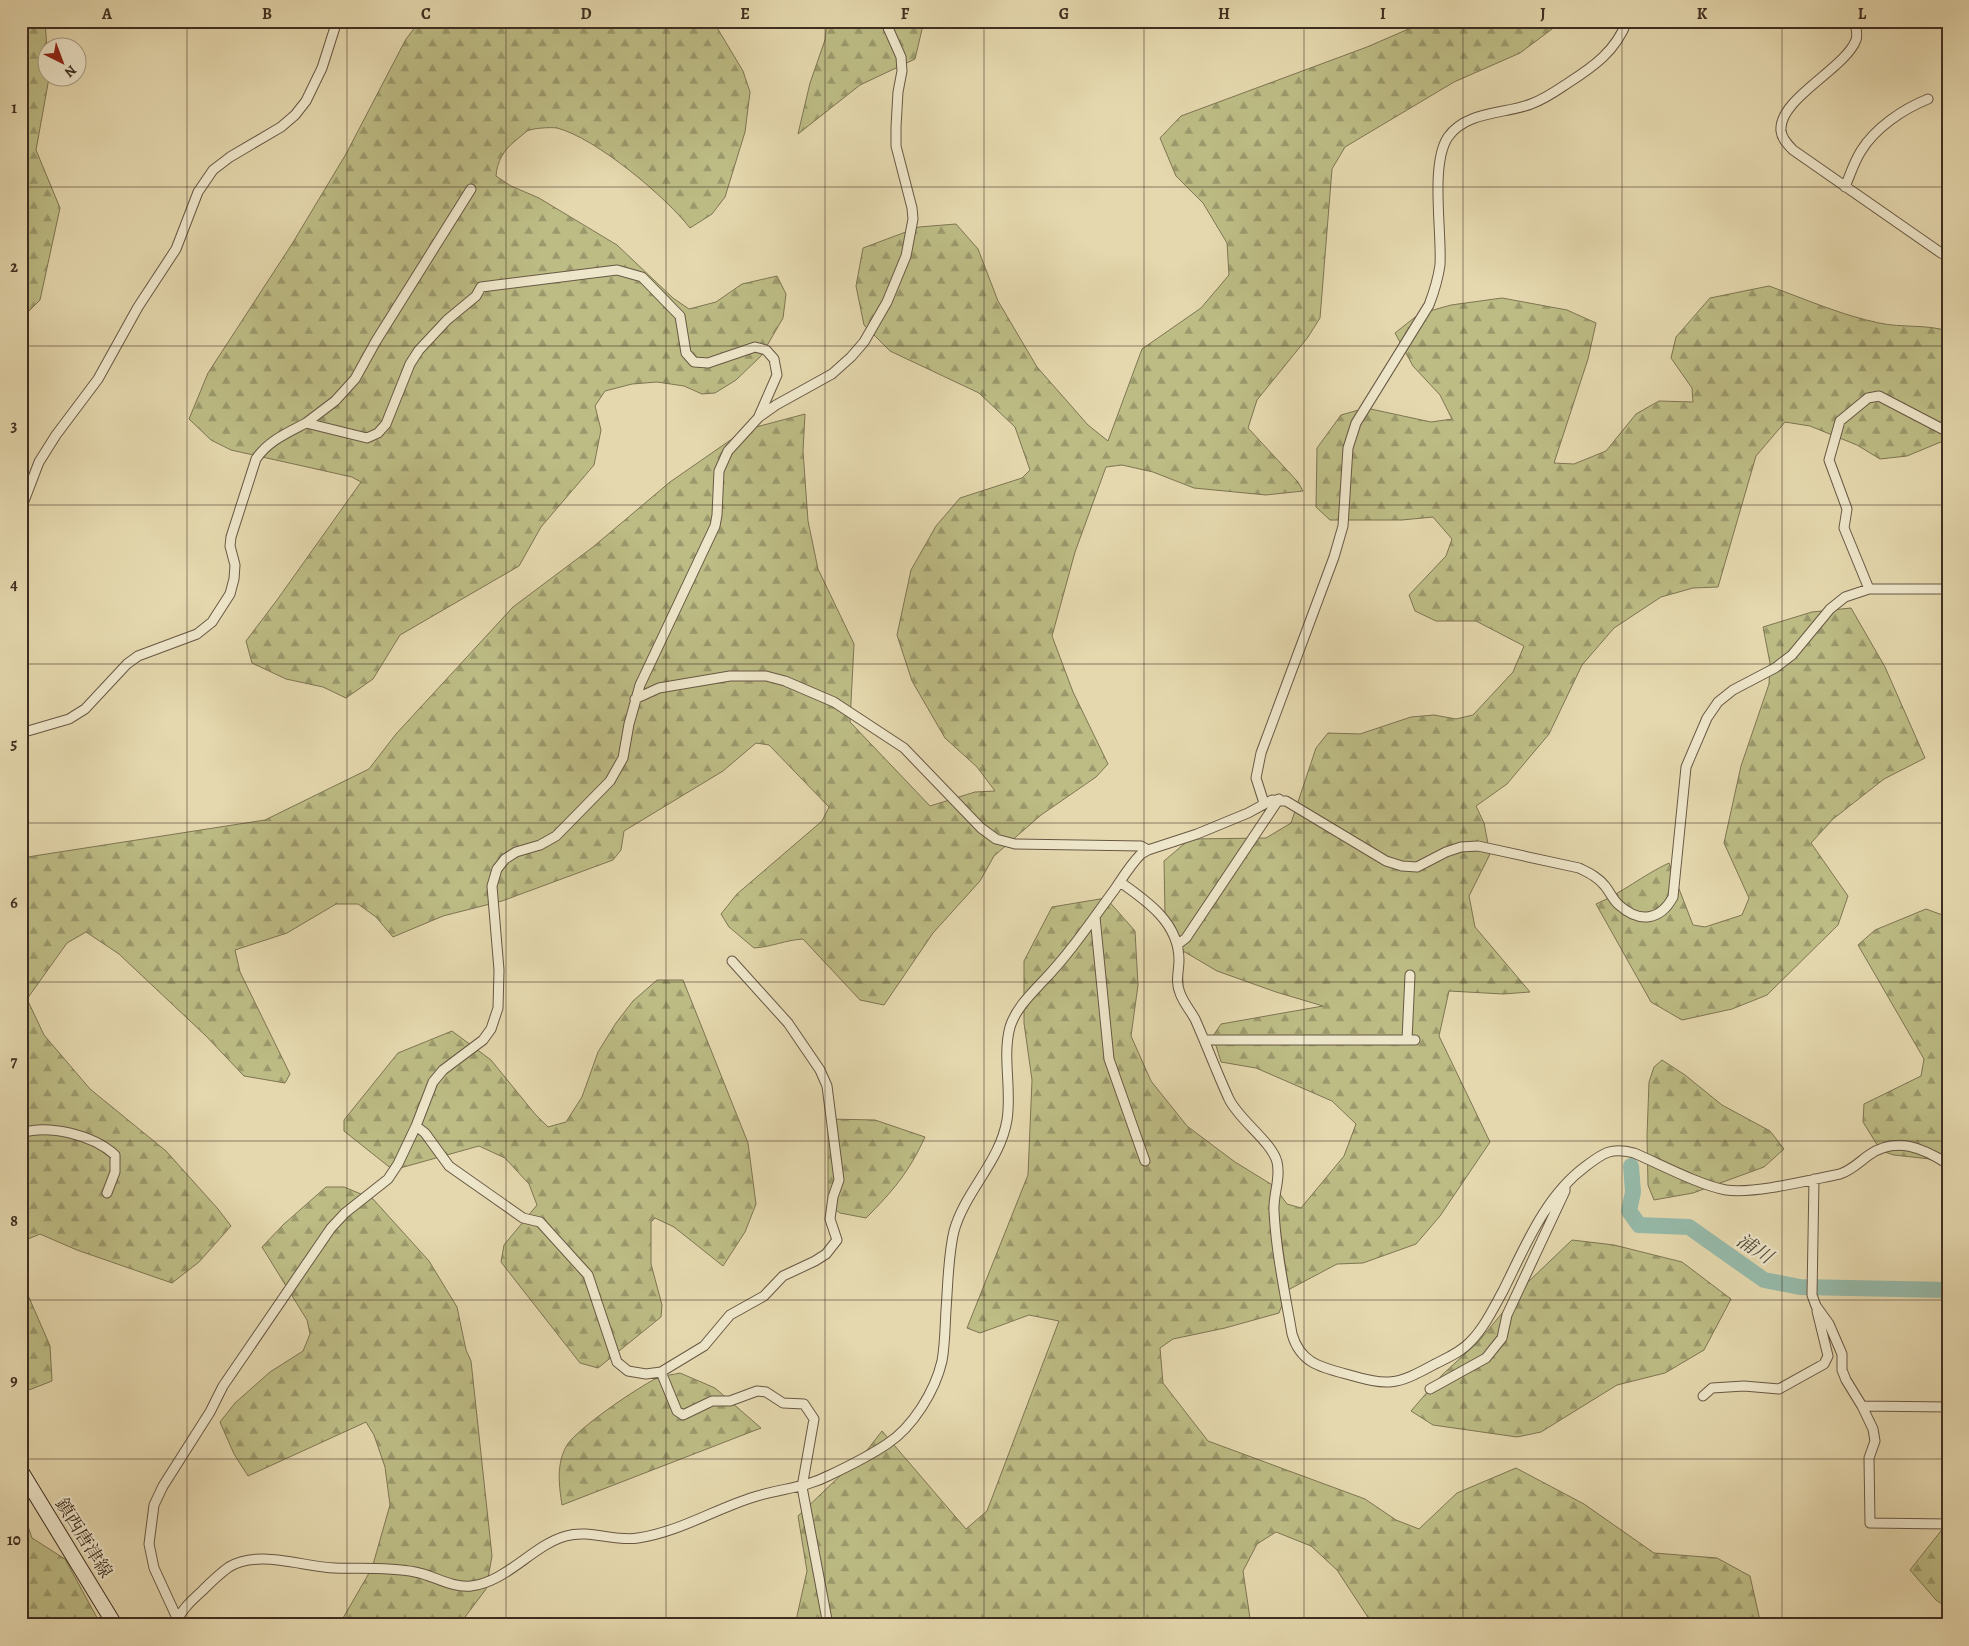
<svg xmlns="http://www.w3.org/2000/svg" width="1969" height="1646" font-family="Alegreya,'Noto Serif JP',serif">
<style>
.forest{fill:url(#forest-firs);stroke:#7e7553}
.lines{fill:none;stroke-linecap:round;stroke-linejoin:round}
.river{stroke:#96baaa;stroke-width:16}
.street-casing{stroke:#685844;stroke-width:11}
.secondary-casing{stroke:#3f2e21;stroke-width:16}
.street{stroke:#eee6ca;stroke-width:9}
.secondary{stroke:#eee6ca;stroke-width:14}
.grid{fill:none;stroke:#3f2e21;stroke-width:1;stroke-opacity:0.55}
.labels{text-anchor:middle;stroke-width:4.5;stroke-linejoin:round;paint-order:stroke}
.street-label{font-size:18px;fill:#3f2e21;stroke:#eee6ca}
.water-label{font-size:19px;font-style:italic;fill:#504a3c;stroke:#eee6ca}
.neatline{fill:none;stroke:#3f2e21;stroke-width:2}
.grid-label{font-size:16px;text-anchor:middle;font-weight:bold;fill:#3f2e21}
</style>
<defs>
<pattern id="forest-firs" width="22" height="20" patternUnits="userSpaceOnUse" patternTransform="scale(1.25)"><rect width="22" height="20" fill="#bdbc85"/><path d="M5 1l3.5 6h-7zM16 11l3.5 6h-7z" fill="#9b996c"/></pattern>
</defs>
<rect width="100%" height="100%" fill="#e5d8ae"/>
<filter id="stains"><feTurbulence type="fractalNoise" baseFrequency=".004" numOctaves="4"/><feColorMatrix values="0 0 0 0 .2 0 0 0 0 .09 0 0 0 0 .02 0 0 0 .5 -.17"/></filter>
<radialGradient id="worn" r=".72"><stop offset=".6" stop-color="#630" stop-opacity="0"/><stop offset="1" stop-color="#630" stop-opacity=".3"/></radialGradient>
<path class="forest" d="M21,21h24l4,57 -13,72 24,58 -20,92 -19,19z
M420,21h293l30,50 7,21 -5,40 -20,65 -13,17 -22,14c-24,-31 -94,-90 -133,-100 -6,-1 -24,0 -30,3 -4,3 -8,7 -12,10 -11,9 -18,20 -19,35l15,10 28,12 78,47 56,53 16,11 27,-7 26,-18 35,-8 9,18 -3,24 -22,38 -25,24 -21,13 -13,1 -18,-8 -27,-4 -25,2 -27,7 -10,15 6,24 -7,35 -53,62 -22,39 -119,69 -27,44 -27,19 -23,-11 -37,-8 -34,-16 -6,-22 31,-41 84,-118 -9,-5 -121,-27 -20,-10 -22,-21 19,-46 84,-129 54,-90 60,-115z
M827,21h97l-9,38 -55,26 -62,49 12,-51 15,-43z
M1427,21h133v2l-40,30 -66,29 -109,65 -13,22 -12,149 -12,19 -51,63 -9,28 50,54 5,9 -37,4 -72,-7 -41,-16 -31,-7 -16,2 -31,85 -23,84 21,56 35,72 -12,13 -55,38 -47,41 -14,25 -47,52 -49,72 -24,-5 -57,-61c-17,1 -32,8 -49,9l-25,-21 -8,-13 16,-20 85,-73 7,-14 -60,-62 -13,-2 -33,28 -99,60 -3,19 -8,10 -111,41 -59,15 -50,21 -17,-20 -18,-13h-22l-49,29 -52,17 5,22 50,102 -5,9 -41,-7 -38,-40 -87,-82 -33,-22 -19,11 -40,56 17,36 46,54 76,62 52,58 13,17 -32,36 -27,21 -95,-33 -37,-16 -19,8v-384l244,-38 104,-51 27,-35 117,-127 80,-60 77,-65 75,-52 60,-16 -2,37 5,70 10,48 36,75 -4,78 80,84 45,-14 20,-1 -18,-24 -32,-29 -33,-57 -15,-46 14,-65 25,-44 24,-28 62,-20 8,-8 -15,-43 -36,-34 -89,-42 -26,-26 -8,-39 7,-38 56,-21 37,-3 22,25 20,52 39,66 51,58 20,16 34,-92 59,-41 28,-33 -2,-32 -24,-40 -27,-27 -16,-38 21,-22 186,-69z
M1769,286c36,13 72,29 110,37 23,5 46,1 69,8v108l-41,17 -27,3 -23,-14 -47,-19 -25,-4 -29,34 -38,131 -25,1 -32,9 -47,31 -32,37 -33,69 -42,50 -31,22 8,17 6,31 -21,42 6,31 55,65 -27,2 -54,-3 -10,45 51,106 -50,74 -24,28 -53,19 -26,1 -49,26 -9,23 -54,15 -52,11 -13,9 3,35 45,58 157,58 31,21 23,9 38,-36 59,-25 68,36 70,49 63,5 33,18 11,49h-388l-36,-55 -26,-24 -35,-14 -19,12 -14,27 8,54h-456l12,-54 -9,-55 70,-67 14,-18 84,98 21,-18 72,-190 -30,-6 -49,18 -13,-5 61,-153 4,-95 -8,-57v-62l28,-54 54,-9 29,33 3,54 -7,51 20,45 36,45 48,36 39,24 13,18 14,4 43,-52 12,-32 -24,-23 -76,-33 -35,-6 -8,-26 8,-12 102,-18 -47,-14 -59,-21 -39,-23 -13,-33 -1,-54 26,-22 76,-1 25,-15 25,-75 12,-15 32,1 51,-17 23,-2 22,4 17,-4 40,-43 11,-26 -48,-25h-40l-21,-10 -6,-16 37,-39 6,-17 -19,-22 -31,3h-72l-14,-13 1,-59 24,-33 25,-7 65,14 21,-3 -12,-24 -27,-29 -18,-33 24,-19 32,-9 51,-7 65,12 29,13 -8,36 -34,104 20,1 32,-13 30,-37 23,-13 34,1 -1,-14 -21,-30 5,-21 34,-39z
M1851,608l34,59 40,91 -41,21 -51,40 -22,24 37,53 -10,29 -71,70 -35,14 -50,11 -31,-18 -55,-98c26,-11 47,-29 73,-41l24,62 12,2 37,-12 7,-17 -25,-55 17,-77 28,-82 1,-21 -7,-36 49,-15z
M1926,909l22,8v244l-54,-6 -13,-4 -18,-29 1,-18 57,-28 3,-17 -66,-114 17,-15z
M657,980h26l65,163 8,61 -11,28 -22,34 -49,-39 -19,-9 -4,4v42l11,41 -1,12 -63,51 -18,-5 -79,-101 3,-17 33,-40 -8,-21 -24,-26 -26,-12 -86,24 -49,-39v-11l54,-67 54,-22 39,29 44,54 13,13 18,-5 16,-25 16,-45 18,-29 17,-22z
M1662,1060l23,15 37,30 48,26 14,18 -20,18 -71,26 -39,7 -6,-15 -1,-49 2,-54 5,-15z
M828,1119l47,1 50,17c-16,35 -32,54 -59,81l-26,-5 -12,-9z
M326,1187h18l29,12 56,62 28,46 9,43 5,11 21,195 -6,33 -27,36h-120l33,-57 18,-63 -5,-38 -11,-32 -8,-13 -118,54 -14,-22 -14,-32 15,-19 35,-31 33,-21 7,-17 -3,-14 -45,-73 22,-23z
M1572,1240l42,5 68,17 49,37 -27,51 -39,23 -48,12 -76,47 -24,5 -84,-12 -22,-14 31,-36 37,-34 48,-58z
M21,1279l29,67 2,35 -31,12z
M680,1373l35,15 46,40 -199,77c-3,-20 -6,-41 5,-60 12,-18 70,-57 90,-67 7,-3 16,-3 23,-5z
M21,1506l11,32 33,21 36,66h-80z
M1948,1522v86l-12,-8 -26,-30z"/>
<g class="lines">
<path class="river" d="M1631,1166l2,26 -4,19 10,14 50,2 75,53 36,7 148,3"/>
<defs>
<path id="street" d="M1854,21c2,6 4,13 2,19 -11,29 -78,59 -75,91 1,8 7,14 12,19l148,103 7,3
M1845,187c5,-12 9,-25 16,-36 14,-23 42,-42 67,-52
M306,423l29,-22 20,-22 21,-38 95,-152
M21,509l18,-47 17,-27 42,-56 40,-72 38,-58 22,-57 15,-22 17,-13 51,-30 14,-12 11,-14 16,-33 15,-47
M1869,589l-25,-61 3,-19 -18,-49 11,-39 28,-23 11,-2 69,36
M635,699l24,-11 71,-12h36l19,5 49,21 70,46 77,80 15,11 19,5 126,2 7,4
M21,733l48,-14 16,-10 42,-45 11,-8 59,-22 15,-12 18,-28 4,-15 1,-14 -5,-19 1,-9 25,-78c12,-18 31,-26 50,-36l61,15 11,-5 8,-9 24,-60 9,-14 28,-30 29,-24 5,-9 136,-17 25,7 38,39 6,37 8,9 14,1 47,-16 11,3 8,9 3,16 -18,41
M1264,803l-8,-25 5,-25 73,-196 9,-31 5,-78 8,-25 73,-118c5,-13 9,-26 11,-40 2,-34 -10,-101 8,-128 18,-26 57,-23 83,-33 14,-5 25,-13 37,-21 25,-16 48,-32 59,-62
M1120,882c27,19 59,41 59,78 0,12 -4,21 1,33 3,9 10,17 15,26 12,27 22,54 34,80 10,21 43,43 48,63 4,17 -4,32 -3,49 2,41 11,82 18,123 8,28 27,33 54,40 43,12 49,12 89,-10 12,-6 26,-12 35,-22 14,-14 23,-33 33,-51 22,-44 42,-95 83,-125 17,-13 25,-19 48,-13 26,11 65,32 92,37 29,4 84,-10 114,-16 12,-4 19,-12 29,-19 27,-19 54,-7 79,9
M1095,917l14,142 36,102
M1177,945l9,-7 93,-139
M1204,1040h211
M1407,1040l3,-65
M416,1126l9,7 24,33 74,52 17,4 48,53 29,87 11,9 18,3 15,-2 43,-26 26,-31 34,-19 19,-20 32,-15 11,-7 11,-14 -7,-21 3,-22 6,-17 -12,-94 -7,-16 -32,-47 -56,-62
M21,1133c28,-9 72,2 94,22v17l-8,21
M1814,1179l-2,116 4,11 13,18 13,30v16l4,10 16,26 11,23 2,12 -6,17 1,65 78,1
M661,1372l16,39 6,4 29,-14h18l27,-10 9,1 17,11 21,1 10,15 -12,68 26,138
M1430,1389l56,-31 16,-20 5,-23 58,-124v-4
M1703,1396l9,-8 32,-2 35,3 45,-25 4,-8 -11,-45
M1862,1406l86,1
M177,1618l-23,-50 -5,-24 5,-39 9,-19 47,-74 13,-26 108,-158 14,-15 43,-34 10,-15 18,-38 17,-44 10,-12 40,-30 8,-11 7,-21 1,-38 -7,-84 5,-17 8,-10 11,-7 24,-7 16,-9 54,-55 13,-23 6,-34 11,-39 75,-159 2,-11 2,-44 9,-20 31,-34 17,-12 56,-31 19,-17 13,-15 23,-40 19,-46 7,-37 -1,-11 -16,-62v-19l2,-35 4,-21 -1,-14 -16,-36
M175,1625c5,-14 16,-24 27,-34 8,-8 17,-17 27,-24 29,-18 74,0 106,1 27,1 53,-1 80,4 18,3 36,16 56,14 36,-4 62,-41 95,-50 23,-7 49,6 72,2 41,-6 77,-29 116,-41 27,-9 49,-8 76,-22 19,-9 39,-19 57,-31 26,-17 48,-53 55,-83 3,-16 3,-35 4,-51 2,-26 2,-54 8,-79 11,-40 46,-69 53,-111 5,-31 -5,-63 3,-93 6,-19 21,-33 34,-47 27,-28 48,-60 71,-91 8,-12 16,-25 26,-35l7,-4 49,-16 51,-21 24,-13 14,1 100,60 16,5 15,1 29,-15 15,-5 17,-1 101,22c10,5 19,9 26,18 5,6 8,14 14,19 20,18 41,16 54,-8l13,-130 21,-49 11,-16 15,-12 42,-22 17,-13 38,-46 15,-12 24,-8h79"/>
<path id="secondary" d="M21,1471l94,154"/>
</defs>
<use href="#street" class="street-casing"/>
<use href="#secondary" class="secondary-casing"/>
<use href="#street" class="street"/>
<use href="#secondary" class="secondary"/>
</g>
<path class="grid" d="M187,21v1604M347,21v1604M506,21v1604M666,21v1604M825,21v1604M984,21v1604M1144,21v1604M1304,21v1604M1463,21v1604M1622,21v1604M1782,21v1604M21,187h1927M21,346h1927M21,505h1927M21,664h1927M21,823h1927M21,982h1927M21,1141h1927M21,1300h1927M21,1459h1927"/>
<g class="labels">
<g class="street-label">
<text transform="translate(84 1538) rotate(58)" y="6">鎮西唐津線</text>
</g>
<g class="water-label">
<text transform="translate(1755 1248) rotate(33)" y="7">浦川</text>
</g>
</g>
<rect width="1969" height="1646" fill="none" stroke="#e5d8ae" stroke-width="55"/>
<g transform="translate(62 62) rotate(138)"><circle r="24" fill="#eee6ca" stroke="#a89c86"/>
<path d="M0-4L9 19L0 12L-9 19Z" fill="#8f2418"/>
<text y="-8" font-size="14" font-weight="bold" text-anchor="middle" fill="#3f2e21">N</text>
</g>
<rect x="28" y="28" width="1914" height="1590" class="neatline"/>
<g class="grid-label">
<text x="107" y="19">A</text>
<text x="267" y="19">B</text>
<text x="426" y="19">C</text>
<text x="586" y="19">D</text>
<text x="745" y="19">E</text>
<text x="905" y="19">F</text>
<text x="1064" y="19">G</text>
<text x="1224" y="19">H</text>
<text x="1383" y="19">I</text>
<text x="1543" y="19">J</text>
<text x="1702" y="19">K</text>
<text x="1862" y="19">L</text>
<text x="14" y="113">1</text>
<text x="14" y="272">2</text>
<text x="14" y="431">3</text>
<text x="14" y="590">4</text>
<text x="14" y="749">5</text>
<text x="14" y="908">6</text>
<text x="14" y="1067">7</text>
<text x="14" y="1226">8</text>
<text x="14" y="1386">9</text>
<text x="14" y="1545">10</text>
</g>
<rect width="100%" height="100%" filter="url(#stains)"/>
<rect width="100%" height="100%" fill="url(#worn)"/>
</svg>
